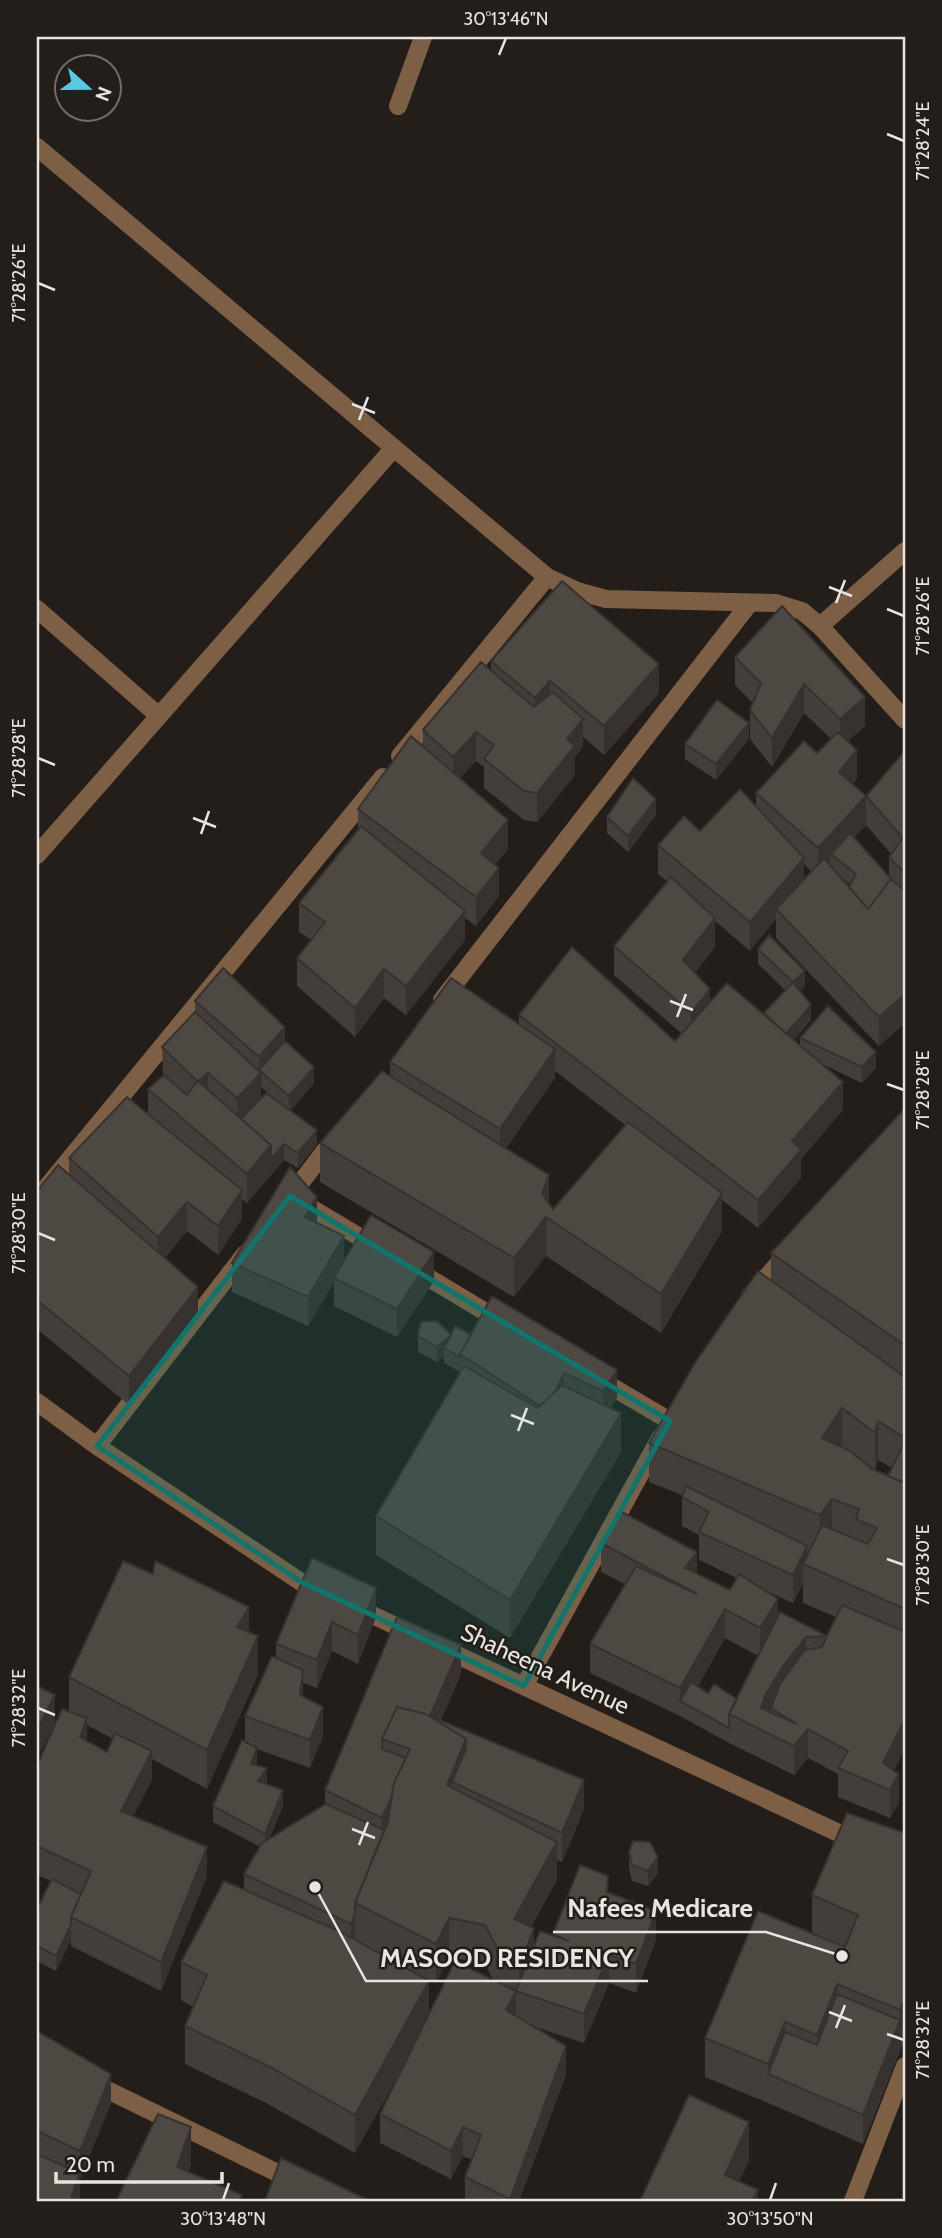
<svg xmlns="http://www.w3.org/2000/svg" width="942" height="2238" font-family="Cabin,sans-serif">
<style>
.lines{fill:none;stroke-linecap:round;stroke-linejoin:round}
.street{stroke:#7c5f45;stroke-width:18}
.wall{fill:#433e3a;fill-rule:evenodd}
.shaded-wall{fill:#37322f}
.building{fill:#4e4843;stroke:#37322f;stroke-width:2;fill-rule:evenodd}
.marked{fill:#0f766e;fill-opacity:0.2;stroke:#0f766e;stroke-width:5;stroke-linejoin:round}
.ticks{fill:none;stroke:#e8e4e1;stroke-width:2.5}
.labels{text-anchor:middle;stroke-width:5;stroke-linejoin:round;paint-order:stroke}
.street-label{font-size:24px;fill:#e8e4e1;stroke:#231e19}
.leader{fill:none;stroke:#e8e4e1;stroke-width:2.5}
.callout-dot{fill:#e8e4e1;stroke:#231e19;stroke-width:2.5}
.callout-label{font-size:26px;text-anchor:middle;font-weight:bold;fill:#e8e4e1;stroke:#231e19;stroke-width:5;stroke-linejoin:round;paint-order:stroke}
.neatline{fill:none;stroke:#e8e4e1;stroke-width:2.5}
.ticks-label{font-size:18px;text-anchor:middle;fill:#e8e4e1}
</style>
<rect width="100%" height="100%" fill="#231e19"/>
<g class="lines">
<path class="street" d="M398,106l25,-69
M37,147l510,430 30,14 29,8 170,4 26,8 18,15 85,94
M37,609l122,107
M820,626l85,-75
M400,756l147,-179
M37,855l357,-407
M442,1000l307,-396
M37,1199l346,-422
M288,1199l47,-61
M296,1199l82,49
M414,1269l90,54
M750,1296l37,-42
M597,1378l73,43
M37,1402l60,44 204,136 21,10
M97,1446l148,-192
M354,1606l60,29
M442,1648l416,194
M524,1686l136,-248
M91,2082l244,119
M853,2201l52,-135"/>
</g>
<path class="wall" d="M782,606l83,120 -17,15 9,37 -4,6 13,41 -12,12 35,39v-19l2,-3 -25,-29v-29l39,-45v272l-26,23 -103,-108v-19l-26,32 -35,-30v26l-20,26 15,29 54,13 21,-25 -27,-26v-15l47,37 -5,5 11,29 -17,20 6,5v-7l76,30 -14,15 -40,-19 21,46 -42,49v19l-43,50 -36,-28v31l-61,102 -115,-77 -32,41 -194,-115v-39l70,-67v-14l129,-37v-10l156,26 6,-8 -67,-58v-29l53,-65 -9,-7v-29l42,-14 56,-24v-14l61,-40 14,-14 -27,-26 -32,54 -22,-28v-29l3,-7 -18,-18v-28zM804,864l7,7 -7,8zM837,874l13,10 -1,3zM555,1071l70,54 -72,84 -47,-61 49,-70z
M491,661l168,32 -55,62 -21,-18v10l-8,10v18l-38,47 -13,-2 -40,-32v-21l-8,-6 -16,17 48,71 -13,16 4,31 -23,30 -11,-8v22l-59,75 -22,-17 -29,39 -58,-51v-28l14,-18 -12,-8v-29l59,-73v-21l65,-62v-17l68,-60z
M749,739l-33,41 -31,-21v-15z
M656,815l-28,37 -21,-19v-16z
M195,1001l90,40 29,42 -24,28 27,34 -19,23 -14,-8 -37,43 -5,-4v20l-24,36 -31,-24 -22,27 33,58 -69,89 -92,-76v-138l32,-16v-17l79,-44v-25l15,-13 -1,-29 33,-35zM261,1087l17,15 -17,-3z
M905,1108v640l-11,23 5,32 -9,15 -52,-21v-23l-30,-16 -14,17 -65,-32 -49,-27 -90,-43v-29l35,-60 -24,-12v-29l96,31 33,16 7,-12 -38,-18v-25l-17,-9v-31l-33,-13v-39l122,-162v-28zM878,1460l14,8 -4,8 -13,-5zM803,1583v20l33,14 -9,19 -49,-19 -14,-27 29,13zM725,1638l33,18 -21,43 -29,-6 -10,-7z
M317,1223l27,38 90,20 -37,56 -63,-31v-24l-26,44 -76,-34v-29z
M492,1296l125,102 -6,10 10,44 -111,186 -134,-83v-39l84,-142v-2l-16,-9v-6l-7,5 -19,-10v-16l53,-1z
M312,1558l64,59 -18,47 -26,-13 -15,37 -14,-5v14l20,39 -13,32 -53,-19 -1,16 10,19 17,22 -14,33 56,-35v-14l72,-173 64,57 -20,46 143,89 -22,53 -5,-2v20l-26,47 3,18 19,-9v-2l55,-41 48,47 -20,53 -27,-10 -25,60 -52,-17 34,49 -47,126h-54v-24l7,-17 -9,-4 -12,23 -71,-36v-29l25,-51 -50,90 -87,-49 -83,-40v-38l9,-19 -13,-7v-38l63,-72v-16l16,-27 -47,-25v-16l32,-64v-26l31,-58v-14zM449,1957l36,7 8,16 -64,34 -38,-54 45,23z
M249,1632l9,43 -51,114 -55,-30v21l-19,36 74,60 -46,115 -90,-45v-6l-15,31 -19,-10v-52l14,-28 -14,-6v-110l18,-42 14,-12v-34zM87,1725l26,14 -6,13 -20,-11z
M905,1833v205l-42,106 -95,-41 -63,-26v-39l107,-104v-39z
M629,1852l29,21 -10,13 -16,-5 -3,-13z
M37,2031l74,72 -31,76v22h-43z"/>
<path class="shaded-wall" d="M659,664v29l-55,62v-29z
M550,681v29l-15,16v-28z
M804,684v29l-32,54v-29z
M865,697v29l-25,22v-29z
M583,719v28l-8,10v18l-38,47v-29l30,-54z
M749,723v16l-33,41v-16z
M476,732v29l-23,25v-29z
M857,750v28l-18,22v-28z
M866,796v29l-30,32 -5,-3v8l-13,15v-29z
M656,799v16l-28,37v-16z
M508,820v29l-27,33v-29z
M804,858v29l-28,22v10l-26,32v-29z
M499,868v28l-23,30v-29z
M465,911v29l-59,75v-29z
M715,918v29l-32,41v-28z
M384,969v29l-29,39v-29z
M805,971v15l-12,11v-15z
M710,989v29l-19,24v-29z
M905,994v29l-26,23v-29z
M811,1005v15l-25,30v-16z
M285,1027v29l-26,14 2,3v29l-24,25v-29l22,-23v-18z
M555,1049v29l-55,79v-28z
M876,1052v16l-14,15v-16z
M314,1067v16l-25,29v-16z
M208,1073v29l-10,-21z
M843,1082v28l-42,49v19l-43,50v-28l34,-59z
M317,1130v15l-19,23v-15z
M284,1144v16l-37,43v-29l24,-29z
M549,1175v39l-3,3v39l-32,41v-39z
M242,1190v29l-24,36v-29z
M722,1193v38l-61,102v-39z
M317,1197v29l-12,-9z
M187,1202v29l-29,35v-29z
M344,1236v29l-10,13v4l-26,44v-29z
M434,1252v29l-37,56v-28z
M198,1287v29l-69,89v-29z
M451,1335l-7,13v9l-7,5v-15z
M617,1370v28l-14,22v-29z
M564,1373v29l-18,9z
M842,1408v39l-20,-9z
M621,1413v39l-111,186v-38z
M878,1421v39l-3,11v-38z
M905,1431v39l-3,4v-38z
M832,1499v39l-12,16v-39z
M807,1546v20l-4,-2v19l-10,20v-28z
M697,1552v28l-12,-12z
M376,1588v29l-18,47v-29z
M778,1599v28l-18,30v-29z
M249,1607v39l-12,-19z
M725,1609v29l-38,67 -7,-4v16v-29z
M332,1622v29l-15,37v-28z
M258,1636v39l-51,114v-39z
M806,1637v29l-35,42v7l-10,-7 4,-12 18,-30z
M461,1645v29l-25,57 -6,-15z
M303,1670v29l-3,-4z
M55,1695v29l-18,34v-28z
M323,1707v29l-13,32v-28z
M87,1718v29l-7,-10z
M905,1719v29l-20,40 -2,-25z
M808,1729v29l-14,17v-29z
M466,1739v39l-14,4 1,28 -6,-25z
M257,1748v15l-6,16v-15z
M152,1751v29l-31,60v-29z
M410,1759l-28,86v-27z
M267,1768v15l-9,13v-15z
M899,1774v29l-9,15v-28z
M584,1780v29l-22,53v-29z
M283,1790v16l-18,43v-15z
M557,1842v38l-43,78v-39z
M207,1847v29l-46,115v-29z
M658,1857v16l-10,13v-15z
M656,1911v29l-20,53v-29z
M355,1913v28l-4,11v-28z
M449,1918v39l-13,26v-39z
M71,1925v15l-15,31v-15z
M534,1928v38l-15,26v-24z
M609,1955v28l-25,60v-29z
M429,1981v38l-74,134v-38z
M837,1984v39l-20,51v-39z
M516,1991v29l-10,-10z
M905,1999v39l-42,106v-29l37,-95v-10z
M785,2022v39l-17,13v29v-39z
M566,2046v29l-47,126h-9v-2z
M111,2074v29l-31,76v22h-10l10,-27v-23z
M749,2122v39l-19,40 -5,-26z
M191,2127v39l-12,35 -2,-34z
M463,2127v29l-12,23v-28z
M758,2190v11h-6z"/>
<path class="building" d="M562,581l97,83 -55,62 -54,-45 -15,17 -44,-37z
M782,606l83,91 -25,22 -36,-35 -32,54 -22,-28 11,-27 -26,-26z
M481,662l53,45 19,-15 30,27 -16,20 8,7 -38,47 -13,-2 -40,-32 10,-14 -18,-13 -23,25 -30,-27z
M717,700l32,23 -33,41 -31,-20z
M838,732l19,18 -18,22 27,24 -48,52 -62,-55 48,-52 13,12z
M411,736l97,84 -27,33 18,15 -23,29 -118,-88z
M905,751v122l-16,-16 14,-19 -37,-42z
M633,778l23,21 -28,37 -21,-19z
M740,789l64,69 -54,64 -92,-77 26,-29 16,15z
M361,826l104,85 -59,75 -22,-17 -29,39 -58,-50 28,-36 -26,-19z
M850,833l43,48 -2,-2 -23,30 -19,-22 7,-13 -25,-20z
M824,858l44,51 23,-30 14,12v103l-26,23 -103,-108z
M671,877l44,41 -32,42 27,29 -19,24 -77,-67z
M769,935l36,36 -12,11 18,23 -25,29 -22,-21 29,-31 -35,-33z
M572,947l103,94 52,-58 116,99 -51,59 9,9 -43,50 -239,-185z
M223,968l62,59 -26,30 -64,-56z
M451,978l104,71 -55,80 -110,-67z
M828,1006l48,46 -14,15 -62,-29z
M195,1012l66,61 -24,25 -29,-25 -10,8 73,64 -24,29 -99,-85 16,-14 23,20 10,-14 -35,-34z
M285,1041l29,26 -25,29 -30,-26z
M382,1071l167,104 -7,18 11,16 75,-87 94,71 -61,101 -115,-77 -32,41 -194,-115z
M266,1093l51,37 -19,23 -14,-9 -13,15v-14l-30,-26z
M127,1097l115,93 -24,36 -31,-24 -29,35 -89,-79z
M905,1108v237l-134,-92z
M58,1165l140,122 -69,89 -92,-76v-109z
M290,1167l27,30 -12,20 39,19 -36,61 -76,-34z
M371,1215l63,37 -37,57 -63,-31z
M758,1271l147,106v8l-2,3 2,2v41l-3,5 -24,-15 -3,12 -33,-25 -20,30 28,13 22,18 33,14v126l-102,-45 19,-39 46,19 9,-16 -21,-9 3,-10 -27,-10 -12,16 -171,-72 46,-80z
M492,1296l125,74 -14,21 -39,-18 -9,19 -15,14 -80,-52z
M437,1321l14,14 4,-9 16,9 -11,19v3l-16,-9 7,-13 -14,12 -19,-11 3,-14z
M464,1366l74,42 24,-23 59,28 -111,187 -134,-84z
M905,1441v42l-17,-7z
M686,1486l121,60 -14,29 -94,-43 10,-20 -27,-15z
M620,1511l77,41 -12,16 45,22 9,-16 39,25 -18,29 -35,-19 -45,79 -90,-44 46,-78 61,28 -96,-51z
M312,1558l64,30 -18,47 -26,-13 -15,38 -41,-16z
M123,1561l30,13 2,-13 94,46 -12,20 21,9 -51,114 -138,-73z
M842,1605l63,27v87l-22,44 16,11 -9,16 -52,-22 10,-17 -40,-22 -14,17 -65,-32 51,-102 47,24zM827,1636l-5,11 -17,3 -25,34 -9,24 26,16 -36,-16 4,-12 18,-30 23,-29z
M397,1617l64,28 -31,71 154,64 -22,53 -110,-51 14,-33v-10l-40,-25 -29,-7 -15,32v10l24,9 -12,25 -3,16 -9,19 -57,-28z
M272,1656l31,14 -3,25 23,12 -13,33 -65,-24z
M691,1682l17,11 6,-9 23,15 -8,15v14l-49,-27z
M37,1686l18,9 -18,35z
M397,1707l29,7 40,25 -19,46 110,57 -43,77 20,9 -15,40 -14,-5 -20,-38 -36,-7 -13,26 -81,-41 33,-81 6,-39 16,-34 -28,-10z
M62,1709l25,9 -7,19 27,15 8,-19 37,18 -31,60 86,36 -46,115 -90,-45 20,-46 -54,-25v-81z
M242,1740l15,8 -6,16 16,4 -9,13 25,9 -18,44 -52,-28z
M326,1804l58,26 -29,73v10l-4,11 -107,-50 18,-31z
M847,1813l58,20v166l-5,11 -63,-26 -20,51 -32,-13 -17,42 -63,-26 53,-127 87,36 13,-32 -46,-20z
M633,1841l17,1 8,15 -10,14 -16,-6 -3,-13z
M580,1865l28,11 -1,16 49,19 -20,53 -27,-9 -25,59 -68,-23 24,-60 29,10 -16,-7z
M52,1879l29,15 -10,23v8l-15,31 -19,-10v-37z
M224,1881l117,51 88,49 -74,134 -87,-49 -83,-40 22,-51 -26,-13z
M455,1961l61,30 -10,19 60,36 -56,153 -45,-22 16,-42 -18,-8 -12,24 -71,-37z
M837,1994l63,26 -37,95 -95,-41 17,-42 32,13z
M37,2031l74,43 -31,77 -43,-20z
M689,2095l60,27 -24,53 33,15 -6,11h-112z
M158,2114l33,13 -14,40 65,28 -3,6h-123z
M37,2154l43,19 -10,28h-33z
M281,2158l89,43h-105z"/>
<path class="marked" d="M290,1196l380,225 -146,265 -223,-104 -204,-136z"/>
<path class="ticks" d="M499,55l7,-17M887,134l17,7M38,283l17,7M352,404l23,9M359,420l9,-23M829,587l23,9M836,603l9,-23M887,609l17,7M38,758l17,7M193,818l23,9M201,834l8,-23M670,1001l23,9M677,1017l9,-23M887,1084l17,6M38,1233l17,7M511,1415l23,9M518,1431l9,-23M887,1559l17,6M38,1708l17,7M352,1829l23,9M359,1845l9,-23M829,2012l23,9M836,2028l9,-23M887,2034l17,6M223,2200l6,-17M770,2200l6,-17"/>
<g class="labels">
<g class="street-label">
<text transform="translate(545 1669) rotate(25)" y="8">Shaheena Avenue</text>
</g>
</g>
<path class="leader" d="M842 1956L766 1932H553M315 1887L366 1981H648"/>
<g class="callout-dot">
<circle cx="842" cy="1956" r="7"/>
<circle cx="315" cy="1887" r="7"/>
</g>
<g class="callout-label">
<text x="660" y="1917">Nafees Medicare</text>
<text x="507" y="1967">MASOOD RESIDENCY</text>
</g>
<rect width="942" height="2238" fill="none" stroke="#231e19" stroke-width="77"/>
<g transform="translate(88 88) rotate(111)"><circle r="33" fill="#231e19" stroke="#726d69" stroke-width="2"/>
<path d="M0-5L12 26L0 18L-12 26Z" fill="#57c9e2"/>
<text y="-10" font-size="19" font-weight="bold" text-anchor="middle" fill="#e8e4e1">N</text>
</g>
<path d="M56 2172v10h166v-10" fill="none" stroke="#e8e4e1" stroke-width="3.5"/>
<text x="66" y="2172" font-size="21" fill="#e8e4e1" stroke="#231e19" stroke-width="5" paint-order="stroke">20 m</text>
<rect x="38" y="38" width="866" height="2162" class="neatline"/>
<g class="ticks-label">
<text x="506" y="25">30°13'46"N</text>
<text transform="translate(923 141) rotate(-90)" y="6">71°28'24"E</text>
<text transform="translate(19 283) rotate(-90)" y="6">71°28'26"E</text>
<text transform="translate(923 616) rotate(-90)" y="6">71°28'26"E</text>
<text transform="translate(19 758) rotate(-90)" y="6">71°28'28"E</text>
<text transform="translate(923 1090) rotate(-90)" y="6">71°28'28"E</text>
<text transform="translate(19 1233) rotate(-90)" y="6">71°28'30"E</text>
<text transform="translate(923 1565) rotate(-90)" y="6">71°28'30"E</text>
<text transform="translate(19 1708) rotate(-90)" y="6">71°28'32"E</text>
<text transform="translate(923 2040) rotate(-90)" y="6">71°28'32"E</text>
<text x="223" y="2225">30°13'48"N</text>
<text x="770" y="2225">30°13'50"N</text>
</g>
</svg>
